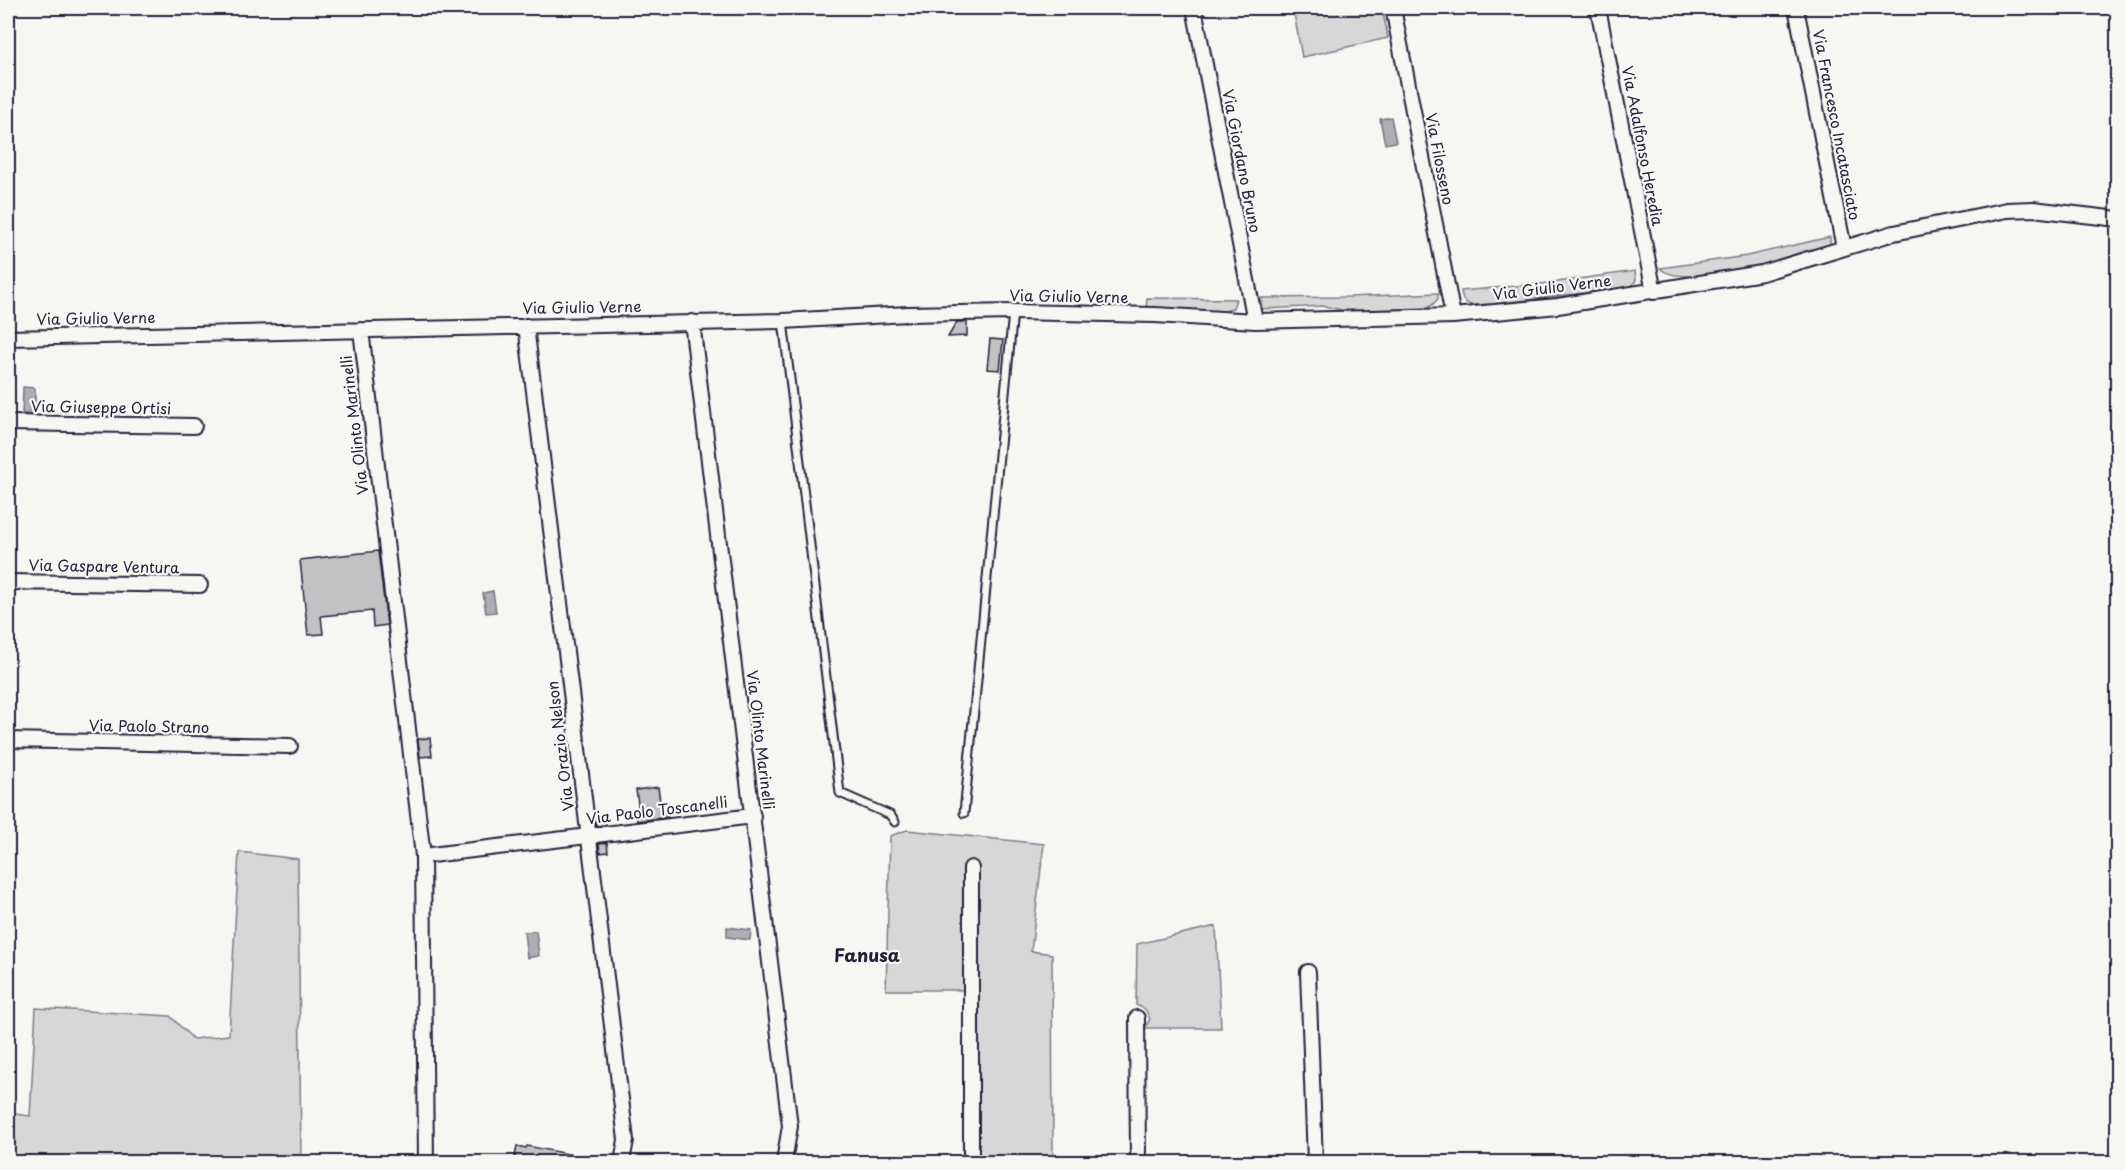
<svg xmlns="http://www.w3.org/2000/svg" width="2125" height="1170" font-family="'Playpen Sans',sans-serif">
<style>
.green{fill:#d7d7d7;stroke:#7c7c89;stroke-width:1.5}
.water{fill:#adadb3;stroke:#757583;stroke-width:1.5}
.building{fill:#c2c2c4;stroke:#22223b;stroke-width:1.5}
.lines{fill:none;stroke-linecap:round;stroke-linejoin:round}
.lane-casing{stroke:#22223b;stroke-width:11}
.street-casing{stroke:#22223b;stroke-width:18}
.lane{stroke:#f6f6f2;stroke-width:7}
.street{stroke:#f6f6f2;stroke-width:14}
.labels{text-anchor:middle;stroke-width:4.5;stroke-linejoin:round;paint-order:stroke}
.street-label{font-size:15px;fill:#22223b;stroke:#f6f6f2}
.quarter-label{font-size:18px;font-weight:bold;fill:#22223b;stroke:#f6f6f2}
</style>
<rect width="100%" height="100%" fill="#f6f6f2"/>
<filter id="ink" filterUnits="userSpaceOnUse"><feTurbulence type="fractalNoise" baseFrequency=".0167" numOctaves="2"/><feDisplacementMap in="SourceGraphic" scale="12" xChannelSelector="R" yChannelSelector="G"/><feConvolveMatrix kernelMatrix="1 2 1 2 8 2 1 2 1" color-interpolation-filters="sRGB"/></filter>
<g filter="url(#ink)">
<path class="green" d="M1298,8h84l6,30 -86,19 -9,-49z
M1830,237v9c-30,9 -148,46 -170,22l87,-12z
M1635,271l1,9 -4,6 -6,2 -133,16 -23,1 -7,-5 -2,-9 89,-8z
M1438,293v6l-7,7 -6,2 -80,3 -20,-5 -63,3 -1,-11 88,-1z
M1147,298l89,1 -3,9 -13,5 -74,-3z
M907,830l137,14 -13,107 21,3 1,208h-77l1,-298 -9,-1 -1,123 -4,4h-77l4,-154z
M239,852l59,7 3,303h-293v-49l22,3 6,-108 134,8 23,23 36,-4z
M1216,926l5,102h-76l5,-9 -5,-10 -9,-4 1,-61z"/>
<path class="water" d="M1391,117l5,25 -11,2 -5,-25z
M23,387l12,1v26h-13z
M493,591l3,21 -10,1 -3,-20z
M727,927l24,3 -1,10 -23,-3z
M536,931l3,25 -12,2 -3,-26z"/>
<path class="building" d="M957,322h10v14l-19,1z
M990,339l13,1 -3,30 -13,-1z
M378,551l9,74 -14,2 -1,-16 -51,5 2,18 -15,1 -8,-75z
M430,738l2,18 -12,1 -2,-18z
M658,787l3,21 6,-1 1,10 -31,4 -2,-10h4l-3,-21z
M605,814l1,11 -10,1 -1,-11z
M607,843l1,9 -8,1 -1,-9z
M517,1146l9,2 1,-2 52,10 -1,6h-64z"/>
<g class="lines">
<defs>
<path id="lane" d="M783,321l57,472 50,22 5,7
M964,813l49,-501"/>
<path id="street" d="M1194,8l61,313
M1393,8l60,308
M1598,8l56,284
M1796,8l48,240
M692,322l98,804 -6,36
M526,326l100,814 -4,22
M361,330l62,526 3,306
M8,338l775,-17 125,-7 105,-2 142,3 100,6 198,-5 105,-10 204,-33 132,-40 113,-23 26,-1 85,10
M8,423l186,3
M8,582l192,3
M8,740l282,6
M423,856l330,-40
M1308,972l7,190
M1137,1018l1,144
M971,1162v-294"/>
</defs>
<use href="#lane" class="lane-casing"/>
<use href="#street" class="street-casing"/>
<use href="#lane" class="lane"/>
<use href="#street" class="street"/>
</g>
</g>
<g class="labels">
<g class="street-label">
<text transform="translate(1836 125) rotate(79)" y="5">Via Francesco Incatasciato</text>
<text transform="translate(1642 146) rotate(79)" y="5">Via Adalfonso Heredia</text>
<text transform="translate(1439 159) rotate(79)" y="5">Via Filosseno</text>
<text transform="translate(1241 161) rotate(79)" y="5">Via Giordano Bruno</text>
<text transform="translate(1552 288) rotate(-7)" y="5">Via Giulio Verne</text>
<text transform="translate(1069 297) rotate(1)" y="5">Via Giulio Verne</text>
<text transform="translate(582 308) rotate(-1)" y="5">Via Giulio Verne</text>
<text transform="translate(96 319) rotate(-1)" y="5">Via Giulio Verne</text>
<text transform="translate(101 408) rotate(1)" y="5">Via Giuseppe Ortisi</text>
<text transform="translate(355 425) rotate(-97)" y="5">Via Olinto Marinelli</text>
<text transform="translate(104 567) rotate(1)" y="5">Via Gaspare Ventura</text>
<text transform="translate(149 727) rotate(1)" y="5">Via Paolo Strano</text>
<text transform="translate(760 740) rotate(83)" y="5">Via Olinto Marinelli</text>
<text transform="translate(561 746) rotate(-97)" y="5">Via Orazio Nelson</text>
<text transform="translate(657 811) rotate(-7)" y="5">Via Paolo Toscanelli</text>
</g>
<g class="quarter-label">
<text x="867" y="962">Fanusa</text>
</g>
</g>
<rect width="2125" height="1170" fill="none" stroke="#f6f6f2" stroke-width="30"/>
<rect x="15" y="15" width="2095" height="1140" fill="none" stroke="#22223b" stroke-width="2" filter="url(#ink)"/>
</svg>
